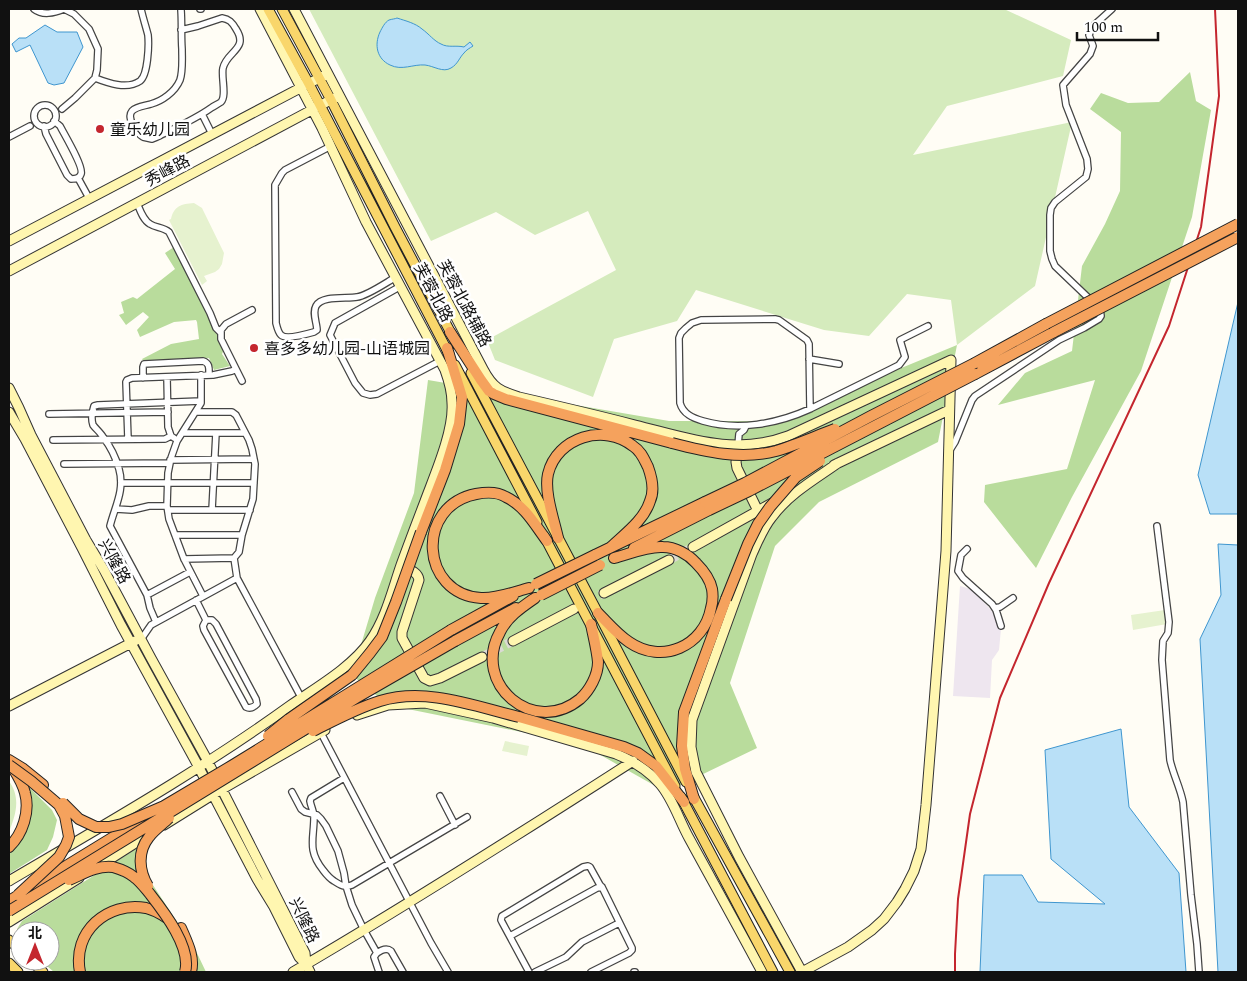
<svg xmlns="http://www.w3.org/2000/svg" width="1247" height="981" font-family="Spectral,'Noto Sans SC',serif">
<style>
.industrial{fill:#eee6ef}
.green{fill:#d5ebbd}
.forest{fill:#b9dc9c}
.pitch{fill:#e6f2cf}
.water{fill:#b9e0f7;stroke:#3f96cf}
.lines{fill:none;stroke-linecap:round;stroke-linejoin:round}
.secondary-tunnel{stroke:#dbdad3;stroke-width:9;stroke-dasharray:9 4.5;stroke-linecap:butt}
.street-casing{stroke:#444;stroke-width:8}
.secondary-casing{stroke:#333;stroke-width:11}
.primary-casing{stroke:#222;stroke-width:11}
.highway-casing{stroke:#222;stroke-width:12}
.street{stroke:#fff;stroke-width:5.5}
.secondary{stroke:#fff6b0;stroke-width:9}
.primary{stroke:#f9d66b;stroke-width:9}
.highway{stroke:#f5a25d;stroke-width:10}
.rail{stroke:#c4262e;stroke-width:2}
.highway-bridge-casing{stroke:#222;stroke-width:12;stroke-linecap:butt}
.highway-bridge{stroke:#f5a25d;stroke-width:10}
.poi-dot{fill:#c4262e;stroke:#fff;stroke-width:2}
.labels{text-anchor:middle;stroke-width:5;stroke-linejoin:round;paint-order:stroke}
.poi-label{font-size:16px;fill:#111;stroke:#fff;text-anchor:start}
.street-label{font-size:16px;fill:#111;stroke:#fff}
</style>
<rect width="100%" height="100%" fill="#fffdf5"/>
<path class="industrial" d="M960,586l11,3 25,26 5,14 -2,21 -7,10 -2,38 -37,-2z"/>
<path class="green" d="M309,9h695l67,31 -8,36 -116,30 -34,49 159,-33 -37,164 -78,59 -6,-45 -44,-6 -38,42 -45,-6 -128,-40 -19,31 -63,18 -21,58 -98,-37 -8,-20 129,-70 -28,-59 -53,24 -39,-23 -65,29z
M9,781c12,17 7,33 0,51z"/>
<path class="forest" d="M1190,72l6,29 15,9 -19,107 -51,154 -69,126 -36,71 -52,-66 1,-17 82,-16 28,-89 -97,25 27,-32 47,-22 10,-85 23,-42 15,-33 1,-59 -31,-23 11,-16 27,10 31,-1z
M174,247l43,84 7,18 -2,5 8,12 -16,4 -5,-12 -65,4 -2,-3 29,-15 28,-5 -2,-17 -1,-2 -22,2 -34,15 -3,-7 12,-13 -6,-5 -17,13 -7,-10 5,-2 -3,-11 12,-5 4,2 38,-30 -10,-16z
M957,345l-19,97 -119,60 -44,44 -45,137 27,65 -91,44 -85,-48 -193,-39 -36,-30 23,-77 39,-105 14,-113 241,41h104z
M25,783l27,27 5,10 -4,17 -6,13 -38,24v-23l10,-13z
M142,845l7,34 47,72 10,21h-152l-13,-11h9v-30h-30v11l-3,-13 5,-8z"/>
<path class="pitch" d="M194,203l8,5 22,45 -2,11 -3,5 -4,3 -11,4 3,5 -5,4 -33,-65 2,-1c3,-13 10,-15 23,-16z
M1165,610l2,14 -34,6 -2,-15z
M505,741l24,5 -2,10 -25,-5z"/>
<path class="water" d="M397,18c9,3 18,5 25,11 7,5 12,12 19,15 7,4 15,1 23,3l6,-5 3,4c-3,2 -7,4 -9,7 -5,5 -6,11 -13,15 -8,5 -17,-2 -26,-3 -12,-1 -23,6 -35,0 -13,-6 -16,-20 -10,-33 2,-4 5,-10 9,-12 3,-1 6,-1 8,-2z
M45,25l12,7h20l6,15 -19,36 -10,2 -6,-2 -18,-38 -14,7 -4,-8 7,-6h7z
M1238,302v212h-28l-12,-39z
M1218,544l20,1v427h-20l-18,-333 21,-44z
M1121,729l8,78 50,66 7,99h-206l4,-97h38l16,27 67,2 -54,-45 -6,-109z"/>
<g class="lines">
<path class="secondary-tunnel" d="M669,560l24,-13
M576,608l28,-15
M482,657l31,-16"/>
<defs>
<path id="street" d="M34,9c9,7 20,4 30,0
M181,9v1c1,13 0,26 1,39 0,10 1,22 -2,31 -5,12 -18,21 -29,24 -6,2 -14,2 -19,7 -6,7 5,22 11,26l9,2 5,-2c18,-9 37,-17 54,-29 3,-2 7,-4 10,-6 6,-6 0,-25 2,-34 4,-17 26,-19 13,-39 -4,-7 -7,-10 -14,-11l-24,8 -17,4
M200,9h1
M95,78c13,5 32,12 45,3 8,-6 9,-36 8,-46 -2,-8 -5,-17 -7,-26
M34 116a11 11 0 1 1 22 0a11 11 0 1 1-22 0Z
M62,109l13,-11 20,-20 2,-8 1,-21 -9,-20 -15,-15 -10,-5
M202,114l10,20
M44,126l2,8 21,41 4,4c4,0 9,-1 10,-5 3,-7 -17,-40 -21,-48l-6,-5
M9,137l21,-11
M331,146l-46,24 -3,3 -7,12 1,138c1,4 2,9 5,12 5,5 26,-1 33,-3l3,-2c0,-7 -5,-17 -1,-24 6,-11 31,-7 41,-9 10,-1 30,-15 39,-20
M78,178l11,20
M137,203c3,7 6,17 13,21 6,4 13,3 19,8l41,81 6,15 4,4
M401,286l-66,37 -5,12 25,48 8,10 7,2 7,-1 63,-33
M809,359l30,5
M201,375v28l-24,38 -6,17 -3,15 -1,33 2,13 15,40 19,37
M167,377l1,50 3,9 3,2
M143,378v-11l1,-3 59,-3c7,2 6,8 6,14
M242,381l-21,-42v-9l5,-6 26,-14
M810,409l-1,-65 -2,-4 -28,-20 -4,-1 -74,1 -9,3 -6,5 -5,5 -2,5 1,65c3,11 13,15 23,18 35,10 74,3 107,-12l79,-39 10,-5 6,-8 -5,-17 28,-14
M196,412h36l4,3 13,25 3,9 3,15 -2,35 -11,36 -3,17 -5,6 3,20 65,121
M49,414l119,-2
M183,433h62
M128,439l-2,-57 1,-2 5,-2 81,-3 19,-4 4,-2
M53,440l112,-1 6,-3
M738,445l1,-11 5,-4 2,-4
M950,450l5,-8 17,-42 3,-4 84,-56 25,-12 15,-9 2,-3 -1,-7 -45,-43 -3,-7 -2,-8v-36l1,-7 4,-6 31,-25 2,-8 -1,-10 -21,-54 -3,-20 27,-31 3,-8 -4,-11 3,-8 20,-18
M170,460l84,-1
M64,464l106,-1
M121,483h133
M116,509l16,1 17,-4h18
M168,510h82
M212,510l4,-77
M1157,526l12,96 -1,11 -5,8 -1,19 8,100c3,14 10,27 13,42l8,93 6,49 2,28
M175,535h67
M967,549l-6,6 -3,16 5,7 29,26 4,6 5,16
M184,559l50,-1
M147,595l43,-23
M196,600l10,20 -3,6 1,4 42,77c4,2 8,0 11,-3l-1,-5 -40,-75 -4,-4h-6
M995,608l5,-1 13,-9
M156,622l-6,-14 -3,-13 -37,-69c5,-20 15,-36 9,-57 -3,-11 -9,-23 -16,-32 -2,-4 -7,-8 -10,-12 -2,-6 -1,-13 1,-19l4,-1 103,-4
M142,638l9,-13 86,-47
M320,731l111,212 17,29
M344,778l-33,20 -1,3c1,6 4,10 4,16 0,22 -7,33 9,53 3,4 6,8 11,11 6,4 11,7 18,4l115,-68
M292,792l9,17 4,3 12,3 4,4 5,7 12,25 6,22 2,13 6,19 12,25 13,23
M440,796l15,29
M510,936l87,-48 5,-1
M379,972l-5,-15c3,-6 12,-10 17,-6l12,21
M529,972l-27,-50 -1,-2 1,-4 81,-49 5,-1 2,1 10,18 2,2 30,61v2l-3,3 -38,19
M535,972l31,-15 16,-15 37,-19
M634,972h1"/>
<path id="secondary" d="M294,9l189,360c10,19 17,22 36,28 39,9 77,18 116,28 53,13 99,31 153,11l163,-76 -5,191 -20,254 -5,44 -7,22 -9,18 -8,13 -13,17 -12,11 -24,17 -46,25
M9,241l316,-166
M9,271l329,-175
M9,388l10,20 12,27 55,105 18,30 47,88 54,98 100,197 1,11 4,8
M9,412l16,27 57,109 39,77 75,137 61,117 17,28 25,50 7,7
M738,448l-2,14 1,6 21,43
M834,465l115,-55
M693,547l79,-44
M403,567c7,3 15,5 16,13l-17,52v6l22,40 6,3 10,-3 42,-21
M604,593l65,-33
M513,641l61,-32
M9,706l126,-65
M357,715l31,-10 37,-2 68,15 123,36c17,7 32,16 44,30 13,15 19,36 29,54 24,44 49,89 73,134
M164,825l53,-33 108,-62
M96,868l55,-35
M9,881c95,-56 192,-111 282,-176 26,-18 61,-38 79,-64 16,-23 22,-50 31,-76 8,-22 16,-43 24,-64 10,-27 29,-70 27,-98 0,-11 -3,-22 -7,-33l-79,-148 -44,-94 -62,-119
M9,922l70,-44
M293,972c115,-67 228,-139 340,-211
M802,972l-63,-115 -43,-85 -5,-25 1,-27 60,-166c6,-13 11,-26 20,-37 17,-23 43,-38 66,-54"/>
<path id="primary" d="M268,9l41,75 140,270
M282,9l49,91 64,127 58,110
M455,365l82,157
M471,373l127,240 88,169
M544,536l131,250
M692,794l98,178
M681,797l92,175
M9,940l11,10
M31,961l12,11
M9,963l9,9"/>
<path id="highway" d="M450,332l31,48 8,11 5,3 12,5 166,44
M975,363l71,-39
M975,374l79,-42
M421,532l24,-62 14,-46 3,-27 -15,-49
M558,538c-4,-18 -14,-46 -10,-64 9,-37 56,-51 85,-28 8,5 11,13 15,21 4,11 7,23 2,34 -6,19 -24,32 -39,46
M634,548l75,-38
M595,555l110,-53
M529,588c-15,4 -32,11 -48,10 -61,-4 -66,-92 -5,-104 10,-2 22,-2 30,3 19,9 29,28 41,44
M535,598c-13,9 -28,19 -35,34 -29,52 34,105 80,67 10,-9 18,-24 18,-37 -1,-12 -5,-27 -7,-38
M598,613c10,10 19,21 31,29 33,23 75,4 82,-34 2,-7 2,-13 1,-19 -2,-10 -9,-19 -16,-26 -8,-9 -21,-16 -33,-16 -16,-1 -34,7 -49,11
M451,630l62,-34
M455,641l61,-33
M519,717l105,30 14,6 18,13 28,36
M9,760l13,8 21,17
M694,799l-9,-30 -3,-23 2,-34 42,-113
M9,847c14,-13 21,-36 16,-54 -2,-9 -7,-17 -12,-25
M9,901l137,-84
M181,928c6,14 14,29 10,44
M80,972c-8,-40 27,-71 66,-64 8,2 15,6 21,10"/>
</defs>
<use href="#street" class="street-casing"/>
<use href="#secondary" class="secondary-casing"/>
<use href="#primary" class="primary-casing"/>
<use href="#highway" class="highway-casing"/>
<use href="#street" class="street"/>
<use href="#secondary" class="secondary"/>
<use href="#primary" class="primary"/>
<use href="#highway" class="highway"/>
<path class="rail" d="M955,972v-18l3,-55 12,-85 30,-116 49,-115 120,-257 32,-99 18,-131 -4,-87"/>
<defs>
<path id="highway-bridge" d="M1046,324l192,-100
M1054,332l184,-95
M672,443c34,9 69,17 104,8 20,-6 40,-15 59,-22
M705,502l40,-19 126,-67 104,-53
M709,510l40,-19 226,-117
M536,584l59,-29
M541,595l59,-30
M726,599l22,-55 10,-20 12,-17 26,-30 24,-16
M313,731c22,-11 44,-23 67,-30 46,-14 94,5 139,16
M268,736l21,-17 63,-44 18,-22 12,-16 14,-35 25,-70
M9,765l22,16 28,24 6,11 4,21 -3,8 -7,12 -41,38
M63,803l16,16 17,8h13l13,-3 42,-18 69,-41 218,-135
M69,880c14,-6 28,-15 44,-13 7,2 15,5 21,10 6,4 11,11 16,17 14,18 42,54 35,78
M148,886c-9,-15 -11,-34 1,-49 5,-7 14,-13 20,-19
M9,911l347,-213 99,-57"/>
</defs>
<use href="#highway-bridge" class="highway-bridge-casing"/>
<use href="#highway-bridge" class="highway-bridge"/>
</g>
<g class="poi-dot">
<circle cx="100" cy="129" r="5"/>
<circle cx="254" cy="348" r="5"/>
</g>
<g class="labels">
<g class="poi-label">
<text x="110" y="135">童乐幼儿园</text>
<text x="264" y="354">喜多多幼儿园-山语城园</text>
</g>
<g class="street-label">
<text transform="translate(167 170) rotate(-28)" y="6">秀峰路</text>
<text transform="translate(434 292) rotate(62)" y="6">芙蓉北路</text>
<text transform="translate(465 303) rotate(62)" y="6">芙蓉北路辅路</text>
<text transform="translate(115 561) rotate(61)" y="6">兴隆路</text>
<text transform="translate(305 920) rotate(64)" y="6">兴隆路</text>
</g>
</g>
<rect width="1247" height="981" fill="none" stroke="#111111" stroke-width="20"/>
<g transform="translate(35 946)"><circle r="24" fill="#ffffff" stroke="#a0a0a0"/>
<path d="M0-4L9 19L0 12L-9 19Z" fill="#c4262e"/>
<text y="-8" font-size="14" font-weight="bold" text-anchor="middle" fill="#111111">北</text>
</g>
<path d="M1077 32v8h81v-8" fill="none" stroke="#111111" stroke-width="2.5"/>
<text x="1084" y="32" font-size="15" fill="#111111" stroke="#ffffff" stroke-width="4" paint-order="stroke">100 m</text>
</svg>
